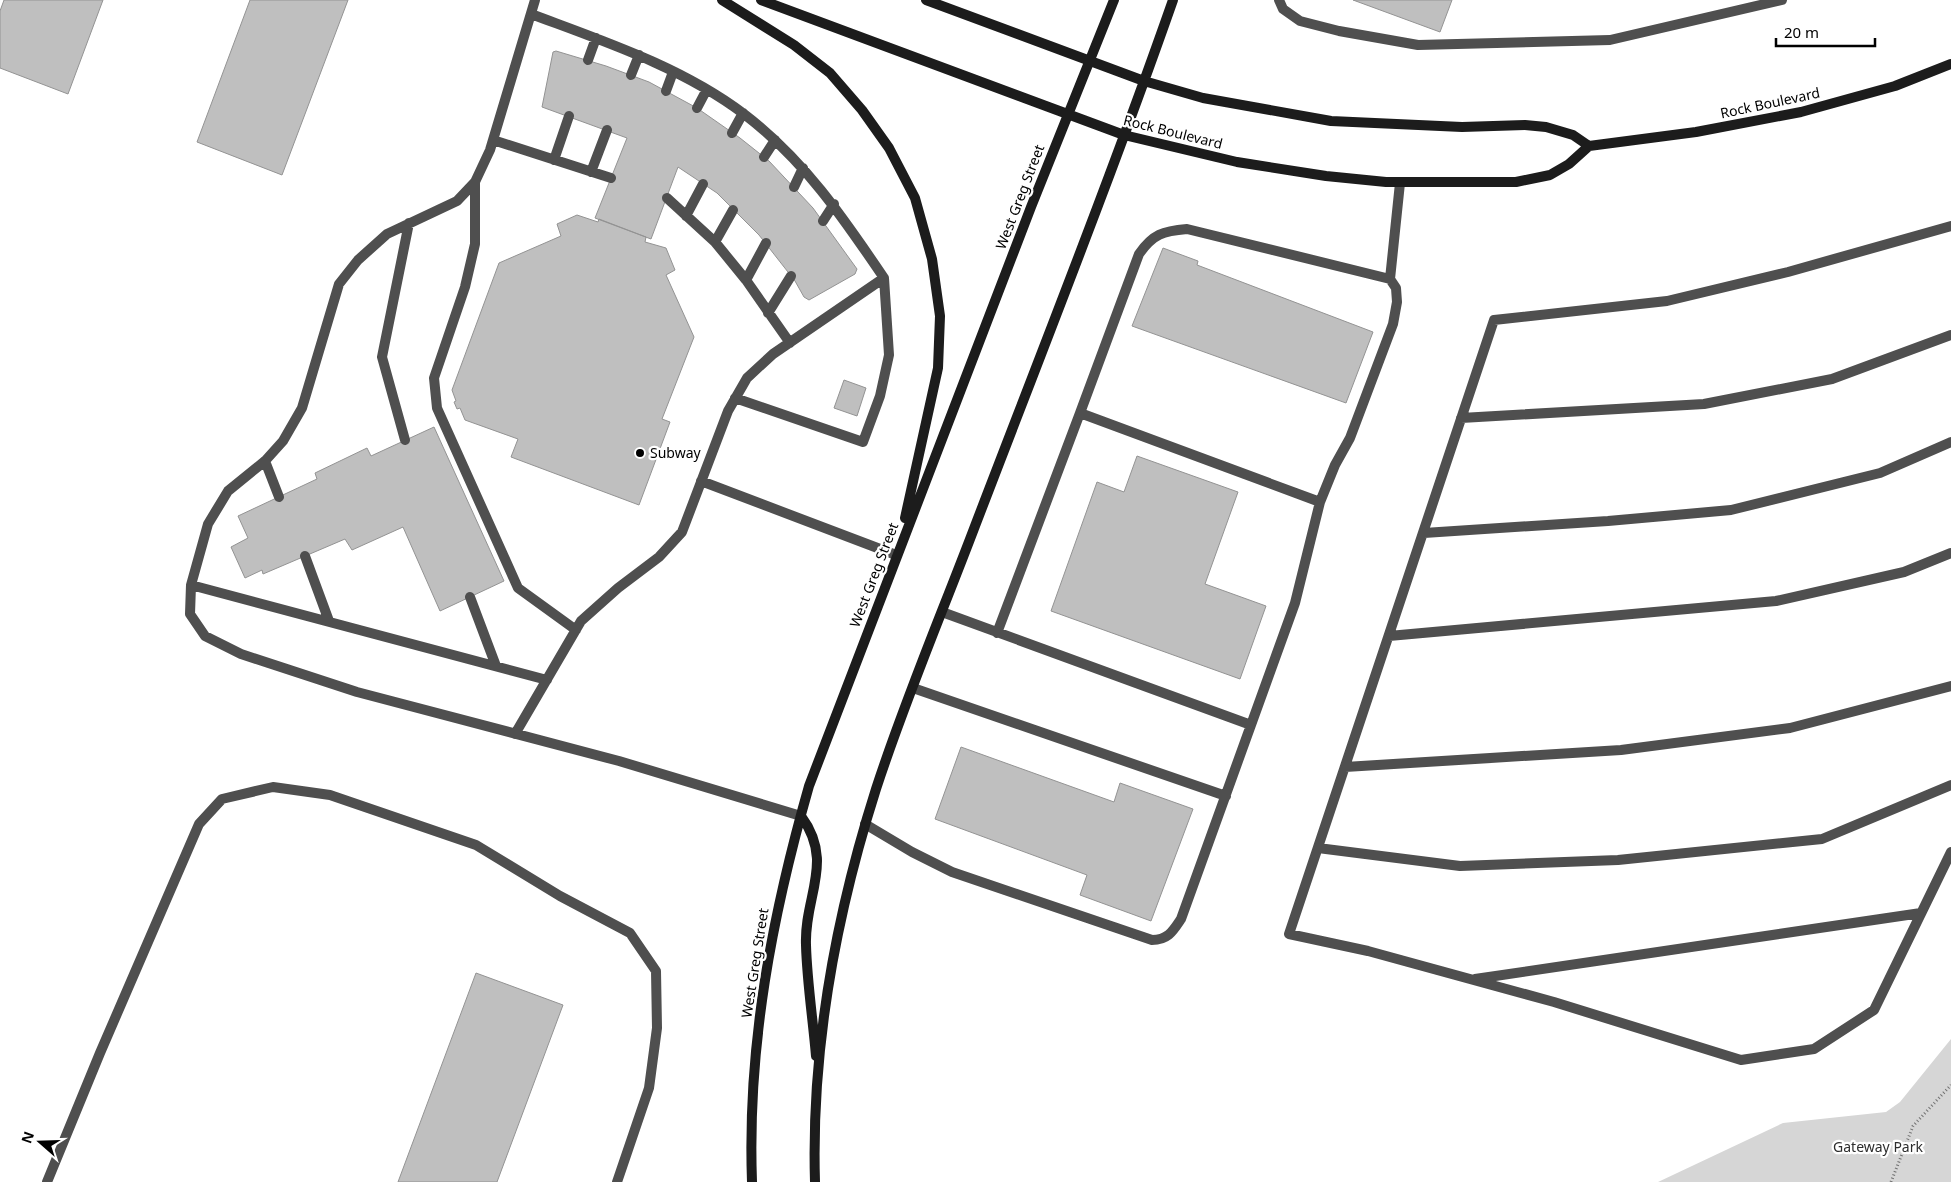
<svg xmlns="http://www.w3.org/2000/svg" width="1951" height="1182" font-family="'Noto Sans',sans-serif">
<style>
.green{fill:#d6d6d6}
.building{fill:#bfbfbf;stroke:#939393}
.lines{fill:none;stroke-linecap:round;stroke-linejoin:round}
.path{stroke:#717171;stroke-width:3;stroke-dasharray:1 2.5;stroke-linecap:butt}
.service{stroke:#4f4f4f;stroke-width:10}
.secondary{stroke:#1c1c1c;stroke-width:10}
.poi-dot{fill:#000;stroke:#fff;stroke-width:2}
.labels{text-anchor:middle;stroke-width:4.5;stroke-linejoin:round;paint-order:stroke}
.street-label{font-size:14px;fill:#000;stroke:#fff}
.poi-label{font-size:14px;fill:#000;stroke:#fff;text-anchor:start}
.park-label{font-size:14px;fill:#2d2d2d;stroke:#fff}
</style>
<rect width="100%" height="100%" fill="#fff"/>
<path class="green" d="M1951,1039v143h-293l125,-59 103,-11 14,-10z"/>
<path class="building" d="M4,0h99l-35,94 -68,-26v-57z
M250,0h98l-66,175 -85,-33z
M1353,0h99l-12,32z
M556,51l50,15 43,16 48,26 43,30 29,23 44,47 44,61 -2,5 -46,26 -5,-3 -9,-16 -36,-46 -42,-42 -39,-26 -27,72 -56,-21 32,-80 -85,-31 11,-55z
M577,215l21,7 1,-3 47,18 -1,5 21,6 9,22 -9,5 28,62 -32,82 8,3 -31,83 -128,-48 7,-18 -53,-19 -5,-12 -3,1 -3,-7 2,-1 -4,-11 47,-127 62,-27 -4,-12z
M1163,248l35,13 -1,4 176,67 -27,71 -214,-77z
M844,380l22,8 -9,28 -23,-8z
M434,427l70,154 -64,30 -37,-84 -51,23 -7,-11 -82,35 -1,-4 -17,8 -14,-31 17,-9 -10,-22 79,-37 -2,-6 52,-25 4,8z
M1137,456l101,36 -33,92 61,22 -26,73 -189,-68 46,-129 27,10z
M961,747l153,55 6,-19 73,26 -42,112 -71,-26 7,-20 -152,-56z
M476,973l87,32 -66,177h-99z"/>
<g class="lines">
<path class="path" d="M1891,1182l22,-56 38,-41"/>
<path class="service" d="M535,0l-45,150 -15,32 -18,19 -70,33 -29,26 -19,24 -37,124 -19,33 -18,20 -37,30 -20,33 -17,61 -1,29 15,22 36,18 116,38 262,69 182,55
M1279,0l4,9 17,12 39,10 79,14 192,-5 172,-40
M588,60l8,-22
M631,75l8,-20
M666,91l7,-19
M697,108l9,-17
M732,133l11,-20
M493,140l118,38
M764,157l11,-17
M554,160l15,-44
M591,172l16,-42
M475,182v62l-10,43 -31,91 3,30 81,180 58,42
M794,187l9,-19
M667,198l48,44 31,38 44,63
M686,216l17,-32
M823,221l11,-17
M1951,226l-163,46 -121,29 -173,19 -205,614 79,17 186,51 187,58 73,-11 60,-39 77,-158
M715,242l18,-32
M746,280l20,-37
M768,313l23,-37
M735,398l128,44 17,-46 9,-41 -5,-77
M1080,413l59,-159c14,-20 24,-23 48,-25l203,50 10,-96
M1461,418l243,-14 128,-25 119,-44
M405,440l-23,-83 27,-134
M265,461l14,36
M701,481l195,74
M1424,533l184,-12 123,-11 149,-37 71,-31
M305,556l24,65
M191,585l356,95
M470,597l26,69
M942,612l309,113
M997,633l83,-220 240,89
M1389,636l387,-35 128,-29 47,-19
M913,688l313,108
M515,734l66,-113 37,-33 41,-31 23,-25 46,-121 19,-33 26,-24 111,-76c-42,-62 -80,-118 -140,-164 -62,-47 -141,-73 -213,-100
M1345,767l276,-17 169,-22 161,-42
M865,824l47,28 40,20 200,68c16,0 21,-9 29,-21l114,-316 25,-101 15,-37 15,-27 43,-114 4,-22 -1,-14 -6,-9
M1318,848l142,18 158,-6 204,-21 129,-54
M1475,979l446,-66
M47,1182l53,-129 99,-229 23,-25 51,-12 57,8 146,50 84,51 70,37 26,38 1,57 -8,60 -32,94"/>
<path class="secondary" d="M722,0l72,45 36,28 32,37 27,38 26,50 17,61 8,57 -2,52 -33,150
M761,0l363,135 113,27 89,14 60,6h130l34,-7 19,-11 20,-18 107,-14 105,-20 94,-26 56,-22
M926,0l218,81 59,17 128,23 131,6 63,-2 21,2 27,8 16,11
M801,816c34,46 3,80 5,129 1,37 7,75 10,111
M752,1182c-5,-136 20,-266 57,-396l222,-579 83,-207
M815,1182c-4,-132 21,-267 61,-393 29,-89 66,-176 99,-263 67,-175 136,-349 198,-526"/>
</g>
<circle class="poi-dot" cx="640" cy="453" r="5"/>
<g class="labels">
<g class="street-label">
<text transform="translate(1770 103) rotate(-12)" y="5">Rock Boulevard</text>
<text transform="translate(1173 132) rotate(14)" y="5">Rock Boulevard</text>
<text transform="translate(1020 197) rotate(-69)" y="5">West Greg Street</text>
<text transform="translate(874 575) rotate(-69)" y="5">West Greg Street</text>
<text transform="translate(755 963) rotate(-81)" y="5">West Greg Street</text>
</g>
<g class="poi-label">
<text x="650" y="458">Subway</text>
</g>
<g class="park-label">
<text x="1878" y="1152">Gateway Park</text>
</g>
</g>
<g transform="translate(40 1142) rotate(290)" stroke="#ffffff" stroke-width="4" paint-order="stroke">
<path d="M0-4L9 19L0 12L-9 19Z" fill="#000000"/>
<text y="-8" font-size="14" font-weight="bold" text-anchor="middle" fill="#000000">N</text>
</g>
<path d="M1776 38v8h99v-8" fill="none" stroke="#000000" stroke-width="2.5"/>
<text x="1784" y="38" font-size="15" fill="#000000" stroke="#ffffff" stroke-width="4" paint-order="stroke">20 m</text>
</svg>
